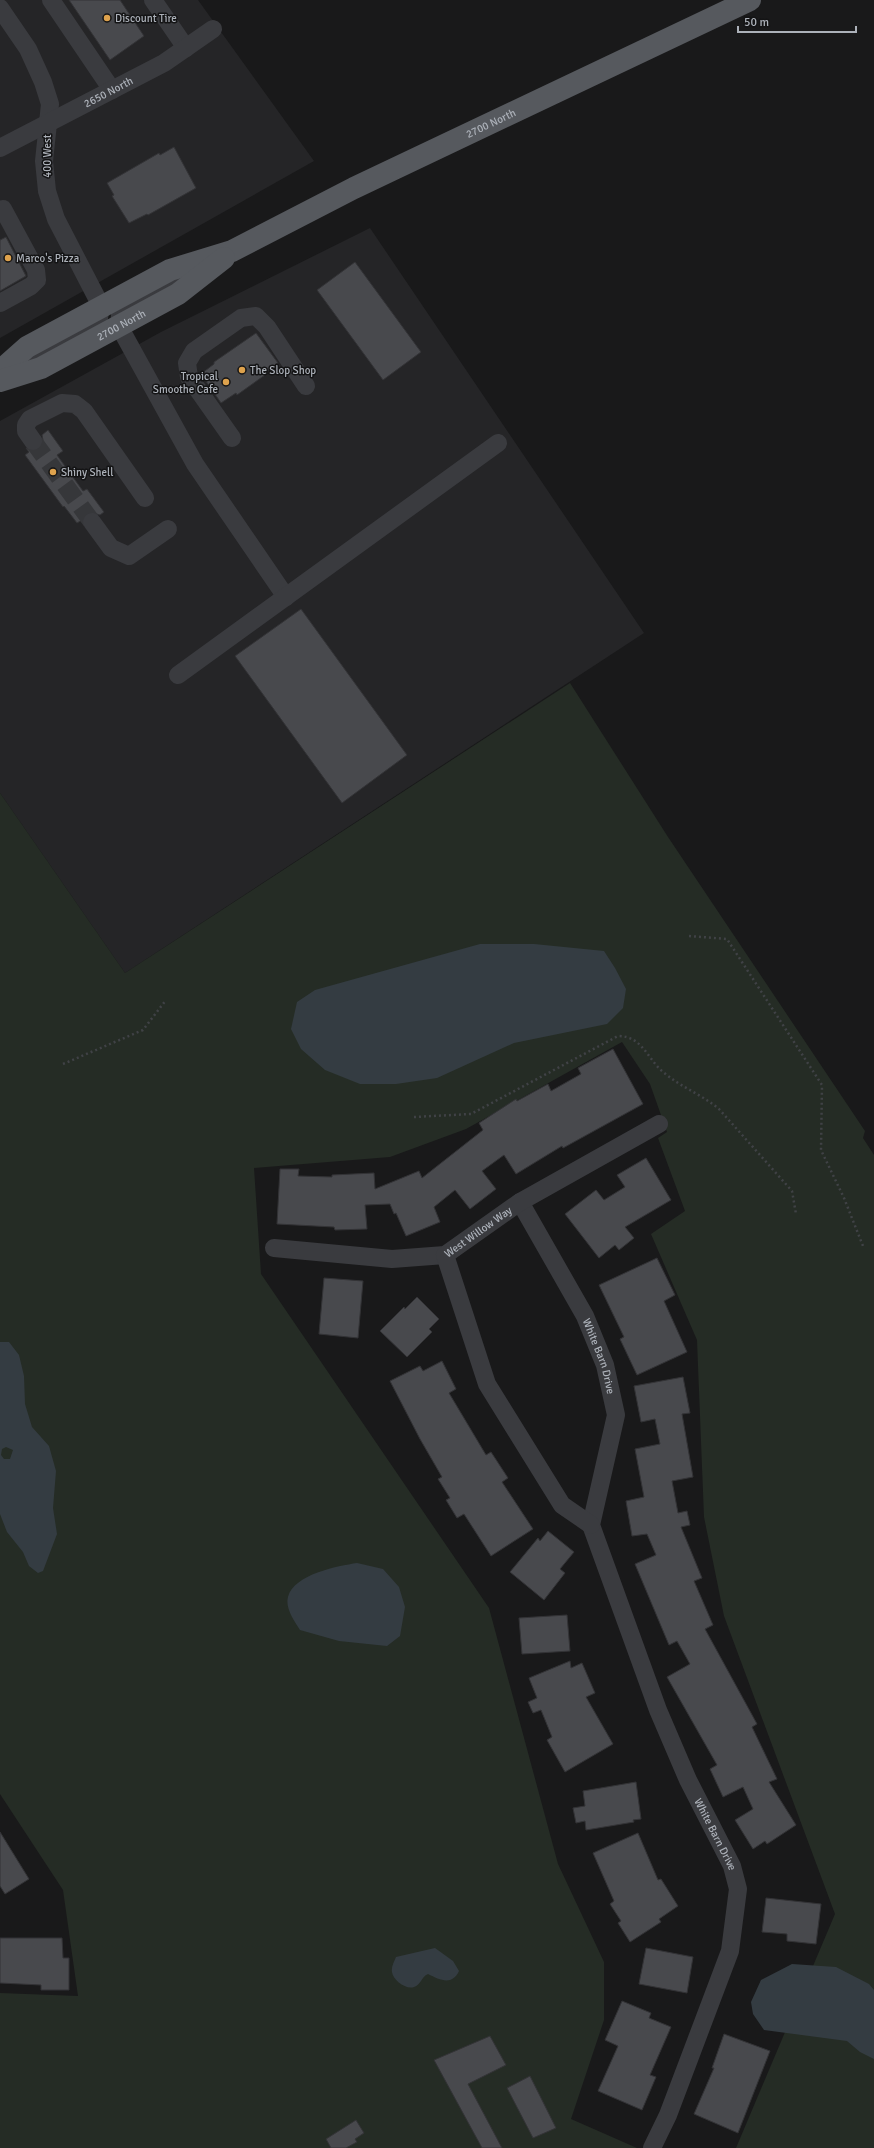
<svg xmlns="http://www.w3.org/2000/svg" width="874" height="2148" font-family="Signika,sans-serif">
<style>
.built{fill:#252527}
.green{fill:#252c25}
.water{fill:#343c42;fill-rule:evenodd}
.building{fill:#48494d;stroke:#333336}
.lines{fill:none;stroke-linecap:round;stroke-linejoin:round}
.minor-tunnel{stroke:#36373a;stroke-width:18;stroke-dasharray:18 9;stroke-linecap:butt}
.path{stroke:#404246;stroke-width:2.5;stroke-dasharray:2 3;stroke-linecap:butt}
.minor{stroke:#3a3b3f;stroke-width:18}
.major{stroke:#56595e;stroke-width:22}
.poi-dot{fill:#dea24d;stroke:#141415;stroke-width:1.5}
.labels{text-anchor:middle;stroke-width:3;stroke-linejoin:round;paint-order:stroke}
.poi-label{font-size:11px;fill:#acb1b9;stroke:#141415;text-anchor:start}
.street-label{font-size:11px;fill:#acb1b9;stroke:#141415}
</style>
<rect width="100%" height="100%" fill="#19191a"/>
<path class="built" d="M0,0h198l116,161 -314,177z
M370,228l274,405 -519,340 -125,-180v-372l161,-89z"/>
<path class="green" d="M570,683l98,154 197,294 -2,7 11,17v993h-138l99,-234 -111,-298 -20,-99 -7,-177 -46,-106 34,-23 -27,-73 9,-6 -17,-48 -28,-42 -156,87 -76,28 -136,11 7,106 228,334 69,256 46,98v58l-33,99 66,29h-637v-155l78,3 -15,-106 -63,-96v-1001l125,180z"/>
<path class="water" d="M480,944h54l70,7 11,17 11,21 -3,19 -16,16 -93,19 -77,35 -41,6h-36l-35,-14 -24,-21 -10,-20 6,-27 18,-12z
M0,1342h9l10,13 5,21 1,28 7,23 17,19 7,25 -3,37 4,26 -14,37 -5,2 -9,-7 -6,-14 -16,-20 -7,-18zM6,1447l7,3 -3,9h-6l-3,-4 1,-6z
M357,1563l26,6 16,18 6,20 -5,29 -13,10 -48,-5 -39,-11c-6,-9 -15,-22 -12,-33 6,-23 50,-31 69,-34z
M435,1948l18,13 6,10c-7,15 -19,9 -31,3 -7,3 -7,11 -14,13 -8,3 -21,-7 -22,-15 -1,-5 2,-10 4,-15z
M792,1964l44,3 33,17 5,6v69l-14,-7 -13,-11 -83,-11 -11,-16 -2,-12 10,-22z"/>
<path class="building" d="M69,0h51l24,36 -34,24z
M174,147l22,41 -48,27 -1,-1 -18,9 -17,-27 2,-1 -7,-12 52,-30 1,2z
M6,237l20,39 -26,15v-51z
M355,262l66,90 -38,28 -66,-90z
M256,333l22,30 -14,10 1,2 -28,20 -1,-2 -15,10 -20,-29 13,-10v-2z
M48,430l15,21 -6,4 26,36 4,-2 17,23 -4,3 -10,-3 -4,2 -4,6 -5,3 -13,-17 -1,1 -38,-52 4,-3 -3,-4 8,3 5,-2 4,-9 -1,-5z
M301,609l106,146 -65,48 -107,-147z
M613,1049l30,55 -80,44 -1,-2 -46,28 -12,-19 -22,16 14,18 -26,20 -15,-19 -21,17 6,15 -34,14 -10,-23 -2,1 -4,-10 -25,1 2,24 -32,1 -1,-3 -57,-3 3,-55h19l-1,7 34,1v-2l42,-2 1,16 44,-18 3,7 61,-48 -4,-7 37,-24 1,2 31,-17 3,7 30,-17 -3,-6z
M646,1158l25,42 -46,27 9,11 -15,12 -4,-5 -16,13 -34,-44 31,-24 8,10 21,-13 -8,-12z
M657,1258l18,37 -11,6 23,51 -50,23 -17,-36 4,-2 -25,-52z
M324,1278l39,3 -5,57 -39,-4z
M417,1297l22,22 -10,10 3,3 -25,25 -27,-26 24,-24 1,2z
M442,1361l14,28 -7,4 37,62 5,-3 17,26 -6,4 31,47 -42,27 -27,-42 -7,4 -11,-18 4,-2 -12,-19 4,-2 -22,-38 -30,-58 30,-15 3,5z
M683,1377l7,36 -8,1 11,63 -21,4 6,32 9,-2 3,14 -9,2 21,51 -8,3 19,44 -8,4 52,95 -5,3 25,52 -8,3 27,43 -29,19 -2,-3 -12,8 -18,-29 18,-11 -10,-22 -20,10 -13,-28 7,-4 -50,-88 23,-13 -13,-23 -8,4 -34,-81 21,-9 -9,-21 -15,2 -6,-35 18,-4 -9,-48 25,-5 -5,-25 -14,3 -7,-36z
M548,1531l26,21 -14,17 5,4 -21,27 -34,-28 28,-34 2,3z
M567,1615l3,36 -48,3 -3,-36z
M570,1661l1,7 11,-5 13,30 -9,4 27,47 -48,28 -18,-32 5,-3 -11,-27 -8,3 -5,-11 9,-4 -8,-20z
M636,1782l5,37 -8,1 1,2 -48,8 -1,-9 -9,2 -3,-15 12,-2 -2,-15z
M0,1832l29,47 -24,15 -5,-8z
M638,1833l20,47 3,-1 17,27 -19,13 2,3 -31,20 -12,-19 3,-2 -11,-17 4,-3 -21,-48z
M766,1898l55,6 -5,40 -29,-3v-7l-25,-2z
M0,1938h62l1,20h6v32h-28v-5l-41,-2z
M646,1948l47,9 -6,36 -48,-9z
M622,2001l29,12 -2,5 22,9 -21,48 6,2 -14,33 -44,-19 20,-45 -13,-6z
M724,2034l46,17 -32,82 -44,-19 20,-46h-2z
M490,2036l16,29 -38,19 34,64h-20l-48,-88z
M530,2076l26,52 -23,10 -26,-50z
M356,2120l8,13 -9,6 2,3 -11,6h-15l-5,-9z"/>
<g class="lines">
<path class="minor-tunnel" d="M33,441l59,81"/>
<path class="path" d="M689,936l38,3 95,146 -1,65 23,48 19,48
M63,1064l80,-34 23,-30
M414,1117l57,-3 147,-78c24,0 29,22 44,35 18,16 39,23 57,38l73,82 4,23"/>
<g class="minor">
<path d="M51,0l61,90"/>
<path d="M153,0l33,48"/>
<path d="M0,8l28,41 15,33 7,22 -6,57 3,30 9,28 45,87 -2,12 -7,6 -84,48"/>
<path id="s1" d="M0,148l164,-85 49,-34"/>
<path d="M200,268l-71,37 -9,10 -1,11 76,138 91,133"/>
<path d="M0,303l31,-17 6,-6 -1,-10 -33,-61"/>
<path d="M232,438l-43,-61 -2,-14 7,-12 47,-33 15,-2 11,11 39,59"/>
<path d="M33,441l-7,-10v-6l4,-6 32,-16 13,1 9,7 61,87"/>
<path d="M92,522l19,26 18,8 39,-27"/>
<path d="M178,675l320,-232"/>
<path id="s2" d="M520,1202l65,114 20,49 11,50 -25,110 67,185 30,70 44,86 6,23 -8,62 -62,164 -16,33"/>
<path id="s3" d="M274,1248l118,11 53,-4 75,-53 139,-78"/>
<path d="M445,1255l42,129 75,121 29,20"/>
</g>
<g class="major">
<path id="s4" d="M0,371l27,-24 143,-77 62,-19 122,-63 396,-188"/>
<path id="s5" d="M0,381l41,-13 137,-74 46,-36"/>
</g>
</g>
<g class="poi-dot">
<circle cx="107" cy="18" r="4"/>
<circle cx="8" cy="258" r="4"/>
<circle cx="242" cy="370" r="4"/>
<circle cx="226" cy="382" r="4"/>
<circle cx="53" cy="472" r="4"/>
</g>
<g class="labels">
<g class="poi-label">
<text x="115" y="22">Discount Tire</text>
<text x="16" y="262">Marco's Pizza</text>
<text x="250" y="374">The Slop Shop</text>
<text x="218" y="380" text-anchor="end">Tropical<tspan x="218" dy="13">Smoothe Cafe</tspan></text>
<text x="61" y="476">Shiny Shell</text>
</g>
<g class="street-label">
<text dy="4" stroke="none"><textPath href="#s1" startOffset="122">2650 North</textPath></text>
<text dy="4" stroke="none"><textPath href="#s4" startOffset="552">2700 North</textPath></text>
<text transform="translate(47 156) rotate(-90)" y="4">400 West</text>
<text dy="4" stroke="none"><textPath href="#s5" startOffset="134">2700 North</textPath></text>
<text dy="4" stroke="none"><textPath href="#s3" startOffset="212">West Willow Way</textPath></text>
<text dy="4" stroke="none"><textPath href="#s2" startOffset="174">White Barn Drive</textPath></text>
<text dy="4" stroke="none"><textPath href="#s2" startOffset="682">White Barn Drive</textPath></text>
</g>
</g>
<path d="M738 26v6h118v-6" fill="none" stroke="#acb1b9" stroke-width="2"/>
<text x="744" y="26" font-size="12" fill="#acb1b9" stroke="#141415" stroke-width="3" paint-order="stroke">50 m</text>
</svg>
